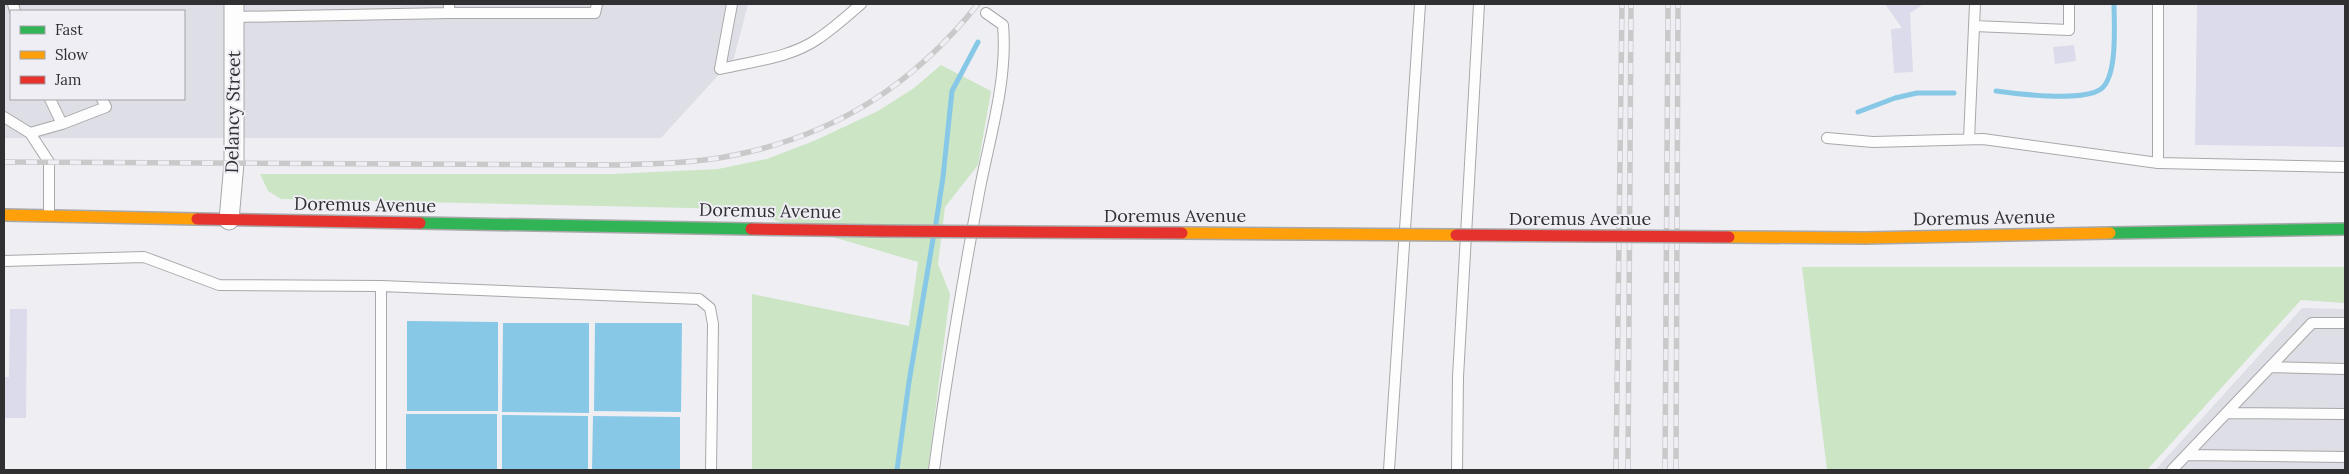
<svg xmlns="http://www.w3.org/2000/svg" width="2349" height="474" font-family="Lora,serif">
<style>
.built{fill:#dedfe6;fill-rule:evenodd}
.green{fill:#cbe5c5}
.water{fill:#88c8e7}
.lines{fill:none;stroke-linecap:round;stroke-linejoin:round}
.stream{stroke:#88c8e7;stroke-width:5}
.building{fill:#dbdbeb}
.lane-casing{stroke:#a8a8aa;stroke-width:12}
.street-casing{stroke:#a8a8aa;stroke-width:21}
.fast-casing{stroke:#a8a8aa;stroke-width:14}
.slow-casing{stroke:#a8a8aa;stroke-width:14}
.jam-casing{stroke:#a8a8aa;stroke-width:14}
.lane{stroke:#fdfdfd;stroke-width:10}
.street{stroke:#fdfdfd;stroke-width:19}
.fast{stroke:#30b455;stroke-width:11}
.slow{stroke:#ff9f0a;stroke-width:11}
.jam{stroke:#e5322d;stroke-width:11}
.rail-casing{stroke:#c9c9ca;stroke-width:5.5}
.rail{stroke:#eeeef4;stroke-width:4;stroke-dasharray:11;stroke-linecap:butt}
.slow-bridge-casing{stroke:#a8a8aa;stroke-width:14;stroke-linecap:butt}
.jam-bridge-casing{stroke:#a8a8aa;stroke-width:14;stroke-linecap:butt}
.slow-bridge{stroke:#ff9f0a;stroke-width:11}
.jam-bridge{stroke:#e5322d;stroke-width:11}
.labels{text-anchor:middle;stroke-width:4;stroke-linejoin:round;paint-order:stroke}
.street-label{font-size:18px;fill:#303032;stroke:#eeeef4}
</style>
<rect width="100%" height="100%" fill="#efeff3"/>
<path class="built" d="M4,4h744l-14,54 -73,80h-657zM11,11h173v88h-173z
M2302,308l43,1v161h-190z"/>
<path class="green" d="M941,65l50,26 -13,74 -33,42 -7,57 12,30 -22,176h-176v-176l157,32 9,-64 -181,-53 -456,-10 -13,-8 -8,-17h353l105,-5 49,-10 49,-19 62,-29 36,-23z
M1802,267h543v36l-44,-3 -154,170h-320z"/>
<path class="water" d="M407,321l91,1v89h-91z
M503,323h86v90l-87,-1z
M595,323h87l-1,89 -87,-1z
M406,414h91v56h-91z
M502,415l86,1v54h-86z
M593,416l87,1v53h-88z"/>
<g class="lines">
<path class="stream" d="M1996,91c22,3 87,11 105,-2 17,-13 13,-65 13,-85
M1858,112l37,-14 22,-5h37
M936,223l7,-46 9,-86 26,-49
M897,470l12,-88 24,-143"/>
</g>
<path class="building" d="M1885,4h39l-14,9 3,59 -19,1 -3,-44 11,-1z
M2197,4h148v143l-150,-2z
M2074,45l2,16 -21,3 -2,-17z
M10,309h17l-1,109h-22v-41h5z"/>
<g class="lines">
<defs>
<path id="lane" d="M13,4l2,7
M449,4v9h146l2,-9
M732,4l-12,65c33,-8 71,-11 99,-31 15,-10 29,-23 42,-34
M2158,4v159l187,4
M234,17l215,-4
M1974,26l95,4v-26
M50,99l12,25
M4,117l26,16 19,29v53
M30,133l32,-9 44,-17 -4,-8
M1827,138l46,4 110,-3 175,24
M1969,139l6,-135
M4,261l140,-4 75,28 162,1 318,13 11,9 3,16 -2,146
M2270,367l75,2
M2226,413l119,1
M2187,455l158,2
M381,470v-184
M934,470c12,-93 28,-185 45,-277 10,-54 29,-112 24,-168l-17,-12
M1389,470l31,-466
M1457,470l1,-93 21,-373
M2172,470l140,-147h33"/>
<path id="street" d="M229,220l5,-57v-159"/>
<path id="fast" d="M420,223l331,6
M2110,233l235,-4"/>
<path id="slow" d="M4,215l193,4
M1865,238l245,-5"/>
<path id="jam" d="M197,219l223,4
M751,229l130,2"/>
</defs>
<use href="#lane" class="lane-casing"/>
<use href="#street" class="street-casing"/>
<use href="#fast" class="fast-casing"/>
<use href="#slow" class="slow-casing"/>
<use href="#jam" class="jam-casing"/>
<use href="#lane" class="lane"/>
<use href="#street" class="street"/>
<use href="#fast" class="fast"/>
<use href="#slow" class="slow"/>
<use href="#jam" class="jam"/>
<defs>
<path id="rail" d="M4,162l614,3c39,-1 79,-2 117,-10 102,-21 178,-70 243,-151
M1616,470l6,-466
M1628,470l3,-466
M1665,470l3,-466
M1676,470l2,-466"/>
</defs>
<use href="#rail" class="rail-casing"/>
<use href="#rail" class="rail"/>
<defs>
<path id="slow-bridge" d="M1182,233l274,2
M1729,237l136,1"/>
<path id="jam-bridge" d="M881,231l301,2
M1456,235l273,2"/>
</defs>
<use href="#slow-bridge" class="slow-bridge-casing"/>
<use href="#jam-bridge" class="jam-bridge-casing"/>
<use href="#slow-bridge" class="slow-bridge"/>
<use href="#jam-bridge" class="jam-bridge"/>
</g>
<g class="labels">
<g class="street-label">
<text transform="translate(233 112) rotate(-89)" y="6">Delancy Street</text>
<text transform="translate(365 205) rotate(1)" y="6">Doremus Avenue</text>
<text transform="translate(770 211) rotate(1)" y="6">Doremus Avenue</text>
<text x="1175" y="222">Doremus Avenue</text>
<text transform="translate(1984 218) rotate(-1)" y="6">Doremus Avenue</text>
<text x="1580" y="225">Doremus Avenue</text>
</g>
</g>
<rect width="2349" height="474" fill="none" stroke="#303032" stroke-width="10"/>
<rect x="10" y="10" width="175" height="90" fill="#eeeef4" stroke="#a2a2a6"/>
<rect x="20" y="26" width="25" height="8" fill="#30b455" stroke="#a2a2a6"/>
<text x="55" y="35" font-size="15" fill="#303032">Fast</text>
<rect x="20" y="51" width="25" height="8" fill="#ff9f0a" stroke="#a2a2a6"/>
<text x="55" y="60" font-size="15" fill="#303032">Slow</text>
<rect x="20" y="76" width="25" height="8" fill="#e5322d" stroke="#a2a2a6"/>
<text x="55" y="85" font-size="15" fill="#303032">Jam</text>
</svg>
